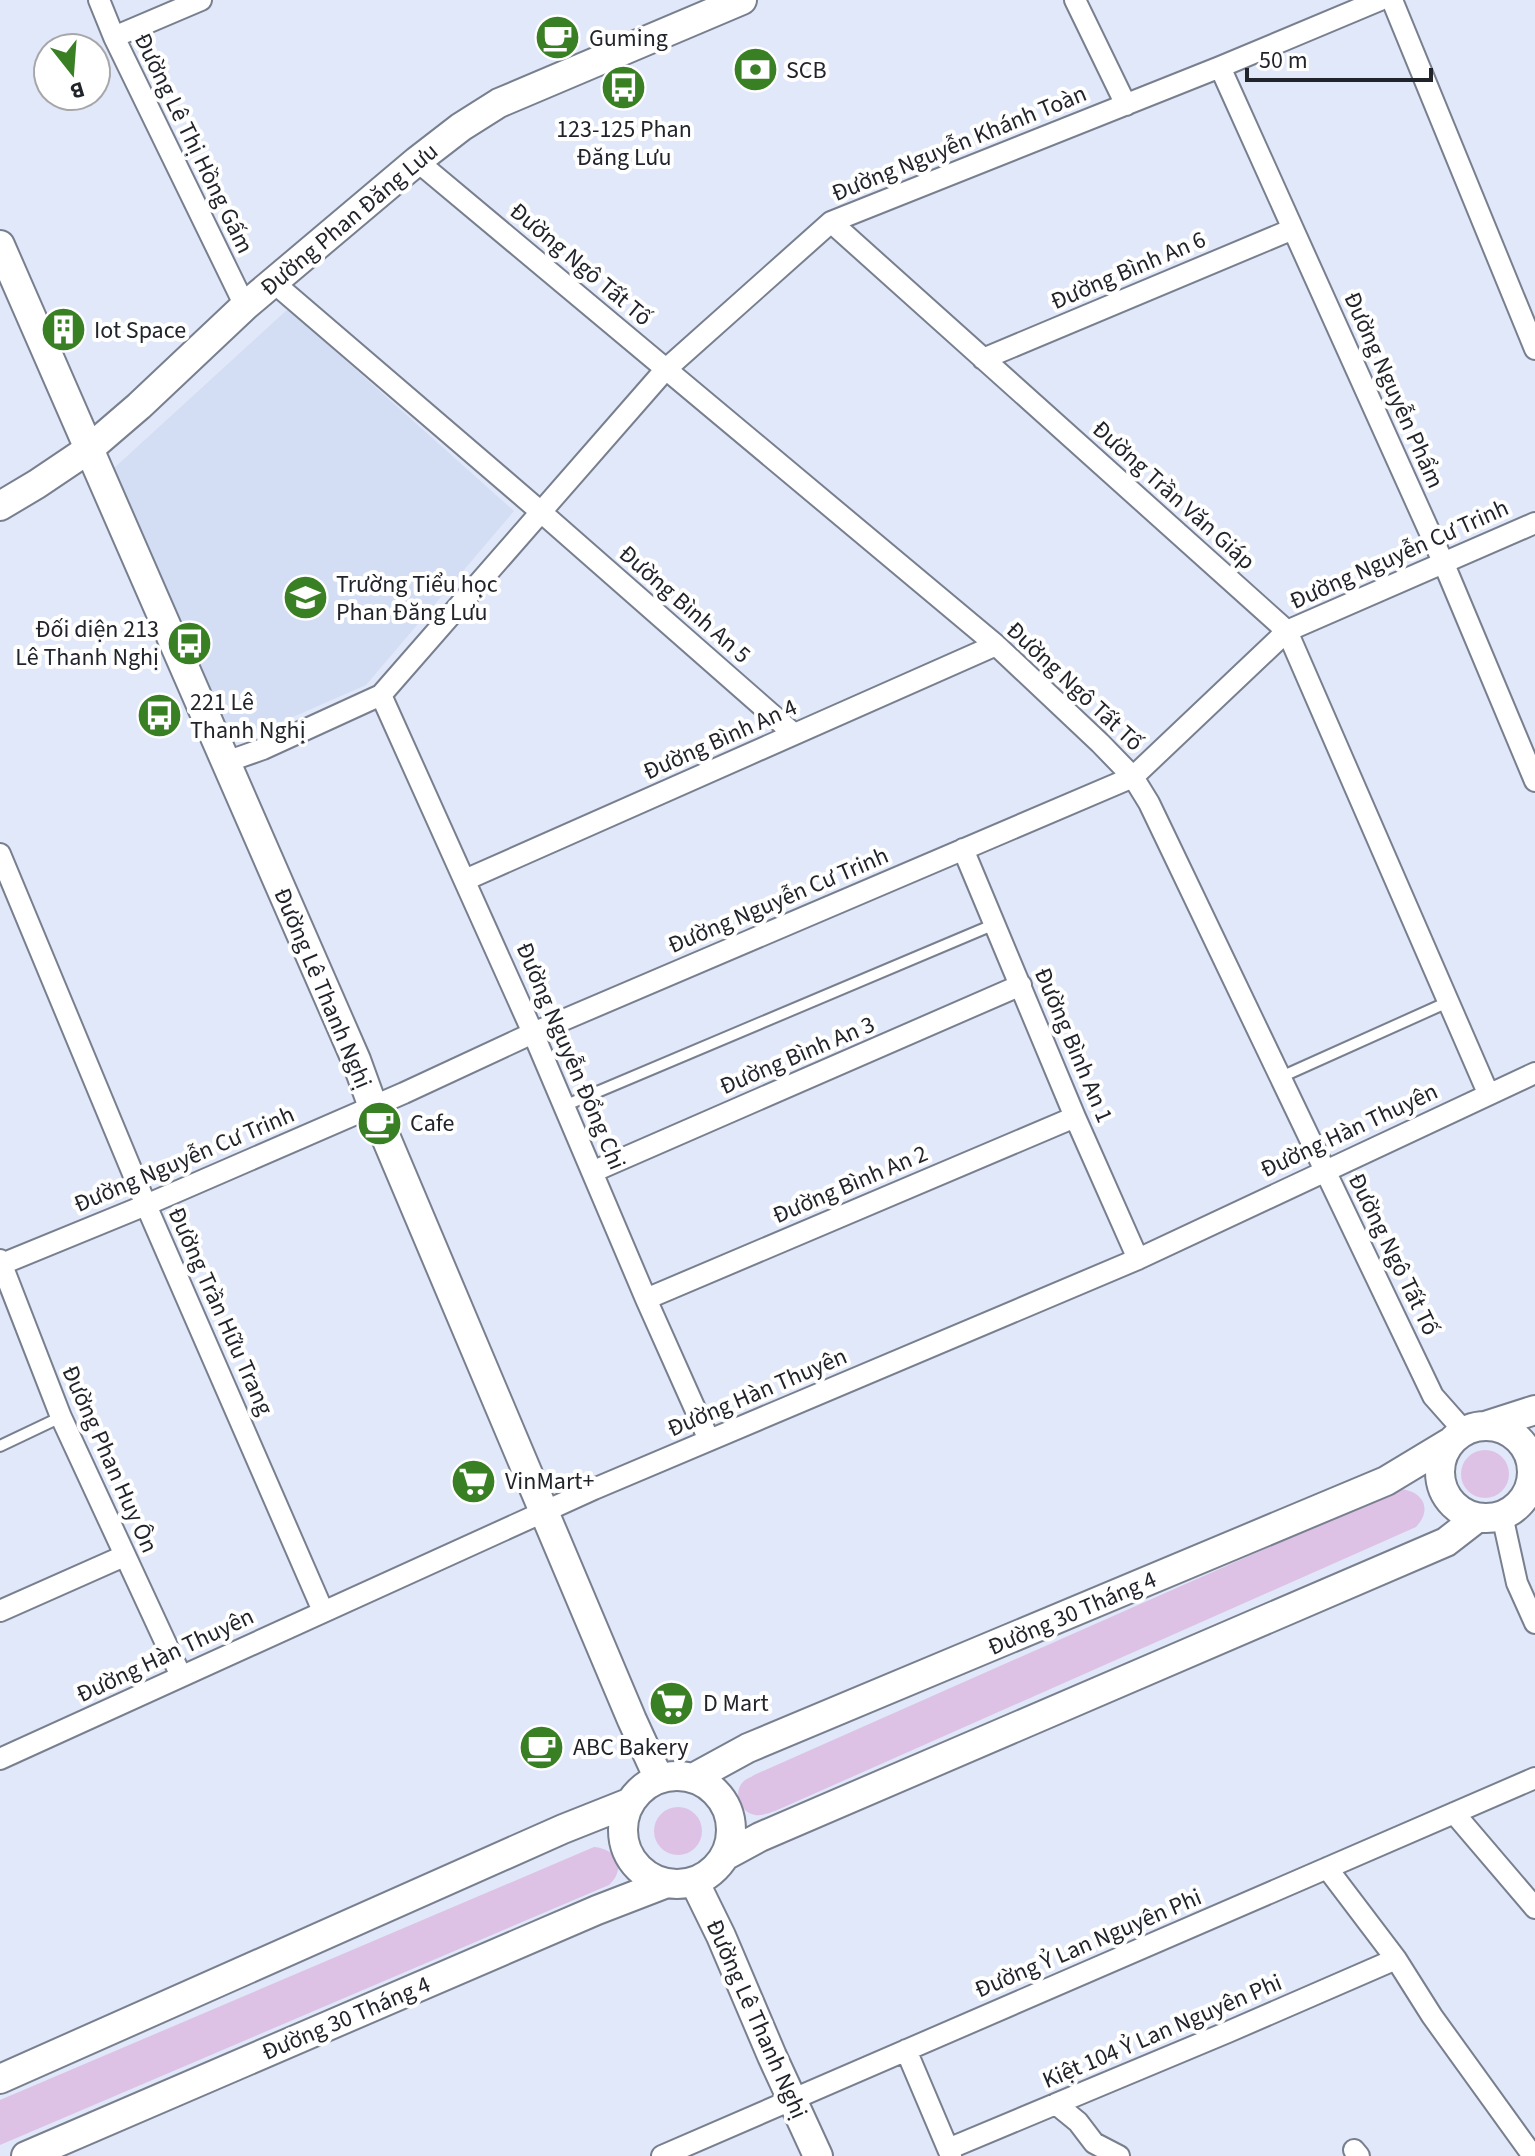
<svg xmlns="http://www.w3.org/2000/svg" width="1535" height="2156" font-family="'Source Sans 3',sans-serif">
<style>
.built{fill:#d3ddf4}
.green{fill:#ddc2e6}
.lines{fill:none;stroke-linecap:round;stroke-linejoin:round}
.lane-casing{stroke:#787f8e;stroke-width:14}
.street-casing{stroke:#787f8e;stroke-width:24}
.secondary-casing{stroke:#787f8e;stroke-width:32}
.lane{stroke:#fff;stroke-width:10}
.street{stroke:#fff;stroke-width:20}
.secondary{stroke:#fff;stroke-width:28}
.labels{text-anchor:middle;stroke-width:8;stroke-linejoin:round;paint-order:stroke}
.poi-label{font-size:24px;fill:#22242b;stroke:#fff;text-anchor:start}
.street-label{font-size:24px;fill:#22242b;stroke:#fff}
</style>
<rect width="100%" height="100%" fill="#e1e8f9"/>
<path class="built" d="M288,309l226,202 -148,174 -121,53 -20,-14 -112,-255z"/>
<path class="green" d="M1461 1474a24 24 0 1 1 48 0a24 24 0 1 1-48 0Z
M1400,1489c23,2 33,20 16,38l-641,284c-6,2 -13,5 -20,4 -14,-2 -22,-21 -13,-32 3,-4 8,-5 12,-8z
M654 1831a24 24 0 1 1 48 0a24 24 0 1 1-48 0Z
M594,1847c23,2 33,21 15,38l-609,260v-45z"/>
<g class="lines">
<defs>
<path id="lane" d="M1281,1077l167,-75
M564,1106l431,-182
M0,1446l61,-29"/>
<path id="street" d="M99,0l15,37 131,269
M1075,0l51,105
M1392,0l143,349
M114,37l87,-37
M1220,67l224,497 91,217
M417,161l579,484 104,98 33,34 16,26 284,593 31,35
M831,222l456,409 201,462
M273,282l268,230 253,222
M983,359l310,-130
M381,695l152,338 113,266 63,141
M226,762l37,-13 118,-54 284,-325 166,-148 389,-155 160,-67
M963,849l112,268 63,142
M0,854l146,351 177,406
M465,880l531,-235
M592,1172l429,-187
M0,1260l61,157 120,259
M2,1264l144,-59 258,-112 129,-60 600,-256 154,-146 248,-108
M646,1299l429,-182
M1502,1515l15,68 18,40
M0,1611l124,-55
M0,1759l594,-270 544,-230 397,-186
M1454,1813l81,95
M1327,1868l69,91 36,57 101,140
M906,2050l45,106
M1056,2104l22,18 16,21 25,13
M948,2149l280,-117 168,-73
M1354,2150l5,6
M662,2156l873,-378"/>
<path id="secondary" d="M0,245l356,815 17,47 259,613 27,59
M0,506l37,-22 52,-35 50,-43 106,-100 172,-145 44,-34 38,-24 243,-103
M1440 1472a46 46 0 1 1 92 0a46 46 0 1 1-92 0Z
M1485,1426l50,-16
M623 1830a54 54 0 1 1 108 0a54 54 0 1 1-108 0Z
M693,1778l55,-30 638,-267 63,-38
M725,1856l35,-19 686,-295 31,-24
M695,1883l26,53 51,120 46,100
M0,2079l563,-250 68,-27
M26,2156l571,-246 70,-27"/>
</defs>
<use href="#lane" class="lane-casing"/>
<use href="#street" class="street-casing"/>
<use href="#secondary" class="secondary-casing"/>
<use href="#lane" class="lane"/>
<use href="#street" class="street"/>
<use href="#secondary" class="secondary"/>
</g>
<defs>
<symbol id="cafe-disc" viewBox="-11 -11 22 22"><circle r="9.5" fill="#397f23" stroke="#fff"/><path d="M-5.5-4.5H6V0H3Q3 3.5 0 3.5H-2.5Q-5.5 3.5-5.5 0ZM3-3.2v2h1.7v-2ZM-6 4.5H4V6H-6Z" fill="#fff"/></symbol>
<symbol id="bank-disc" viewBox="-11 -11 22 22"><circle r="9.5" fill="#397f23" stroke="#fff"/><path d="M-6-4H6V4H-6ZM0-2.3a2.3 2.3 0 1 0 0 4.6a2.3 2.3 0 1 0 0-4.6Z" fill="#fff"/></symbol>
<symbol id="bus-disc" viewBox="-11 -11 22 22"><circle r="9.5" fill="#397f23" stroke="#fff"/><path d="M-5-6H5V4H4V6H2V4H-2V6H-4V4H-5ZM-3.5-4V0h7V-4ZM-3.5 1.2v1.5H-2V1.2ZM2 1.2v1.5H3.5V1.2Z" fill="#fff"/></symbol>
<symbol id="building-disc" viewBox="-11 -11 22 22"><circle r="9.5" fill="#397f23" stroke="#fff"/><path d="M-4-6H4V6H1V3H-1V6H-4ZM-2.5-4.3h1.7v1.8h-1.7ZM.8-4.3h1.7v1.8H.8ZM-2.5-1h1.7V.8h-1.7ZM.8-1h1.7V.8H.8Z" fill="#fff"/></symbol>
<symbol id="school-disc" viewBox="-11 -11 22 22"><circle r="9.5" fill="#397f23" stroke="#fff"/><path d="M0-5L7-2L0 1L-7-2ZM-4 1L0 2.5L4 1V4Q0 6-4 4Z" fill="#fff"/></symbol>
<symbol id="supermarket-disc" viewBox="-11 -11 22 22"><circle r="9.5" fill="#397f23" stroke="#fff"/><path d="M-6-5.5h2.5l.6 2H6L4.5 2H-2.5L-4.4-4H-6ZM-1.5 3.2a1.3 1.3 0 1 0 .1 0ZM3 3.2a1.3 1.3 0 1 0 .1 0Z" fill="#fff"/></symbol>
</defs>
<g fill-rule="evenodd">
<use href="#cafe-disc" x="532" y="12" width="51" height="51"/>
<use href="#bank-disc" x="730" y="44" width="51" height="51"/>
<use href="#bus-disc" x="598" y="62" width="51" height="51"/>
<use href="#building-disc" x="38" y="304" width="51" height="51"/>
<use href="#school-disc" x="280" y="572" width="51" height="51"/>
<use href="#bus-disc" x="164" y="618" width="51" height="51"/>
<use href="#bus-disc" x="134" y="690" width="51" height="51"/>
<use href="#cafe-disc" x="354" y="1098" width="51" height="51"/>
<use href="#supermarket-disc" x="448" y="1456" width="51" height="51"/>
<use href="#supermarket-disc" x="646" y="1678" width="51" height="51"/>
<use href="#cafe-disc" x="516" y="1722" width="51" height="51"/>
</g>
<g class="labels">
<g class="poi-label">
<text x="589" y="46">Guming</text>
<text x="786" y="78">SCB</text>
<text x="624" y="137" text-anchor="middle">123-125 Phan<tspan x="624" dy="28">Đăng Lưu</tspan></text>
<text x="94" y="338">Iot Space</text>
<text x="336" y="592">Trường Tiểu học<tspan x="336" dy="28">Phan Đăng Lưu</tspan></text>
<text x="159" y="637" text-anchor="end">Đối diện 213<tspan x="159" dy="28">Lê Thanh Nghị</tspan></text>
<text x="190" y="710">221 Lê<tspan x="190" dy="28">Thanh Nghị</tspan></text>
<text x="410" y="1131">Cafe</text>
<text x="505" y="1489">VinMart+</text>
<text x="703" y="1711">D Mart</text>
<text x="573" y="1755">ABC Bakery</text>
</g>
<g class="street-label">
<text transform="translate(194 143) rotate(64)" y="8">Đường Lê Thị Hồng Gấm</text>
<text transform="translate(959 143) rotate(-22)" y="8">Đường Nguyễn Khánh Toàn</text>
<text transform="translate(349 219) rotate(-40)" y="8">Đường Phan Đăng Lưu</text>
<text transform="translate(581 264) rotate(40)" y="8">Đường Ngô Tất Tố</text>
<text transform="translate(1128 270) rotate(-23)" y="8">Đường Bình An 6</text>
<text transform="translate(1394 390) rotate(66)" y="8">Đường Nguyễn Phẩm</text>
<text transform="translate(1174 495) rotate(42)" y="8">Đường Trần Văn Giáp</text>
<text transform="translate(1399 554) rotate(-24)" y="8">Đường Nguyễn Cư Trinh</text>
<text transform="translate(685 604) rotate(41)" y="8">Đường Bình An 5</text>
<text transform="translate(1075 686) rotate(43)" y="8">Đường Ngô Tất Tố</text>
<text transform="translate(720 739) rotate(-24)" y="8">Đường Bình An 4</text>
<text transform="translate(778 900) rotate(-23)" y="8">Đường Nguyễn Cư Trinh</text>
<text transform="translate(323 988) rotate(67)" y="8">Đường Lê Thanh Nghị</text>
<text transform="translate(1074 1045) rotate(67)" y="8">Đường Bình An 1</text>
<text transform="translate(797 1055) rotate(-23)" y="8">Đường Bình An 3</text>
<text transform="translate(571 1056) rotate(67)" y="8">Đường Nguyễn Đổng Chi</text>
<text transform="translate(1349 1130) rotate(-25)" y="8">Đường Hàn Thuyên</text>
<text transform="translate(184 1159) rotate(-23)" y="8">Đường Nguyễn Cư Trinh</text>
<text transform="translate(850 1184) rotate(-23)" y="8">Đường Bình An 2</text>
<text transform="translate(1394 1254) rotate(64)" y="8">Đường Ngô Tất Tố</text>
<text transform="translate(221 1311) rotate(66)" y="8">Đường Trần Hữu Trang</text>
<text transform="translate(757 1392) rotate(-23)" y="8">Đường Hàn Thuyên</text>
<text transform="translate(110 1459) rotate(66)" y="8">Đường Phan Huy Ôn</text>
<text transform="translate(1072 1613) rotate(-23)" y="8">Đường 30 Tháng 4</text>
<text transform="translate(165 1655) rotate(-25)" y="8">Đường Hàn Thuyên</text>
<text transform="translate(1088 1943) rotate(-23)" y="8">Đường Ỷ Lan Nguyên Phi</text>
<text transform="translate(346 2018) rotate(-23)" y="8">Đường 30 Tháng 4</text>
<text transform="translate(757 2019) rotate(66)" y="8">Đường Lê Thanh Nghị</text>
<text transform="translate(1162 2031) rotate(-23)" y="8">Kiệt 104 Ỷ Lan Nguyên Phi</text>
</g>
</g>
<g transform="translate(72 72) rotate(163)"><circle r="38" fill="#ffffff" stroke="#a7a7aa" stroke-width="2"/>
<path d="M0-6L14 30L0 20L-14 30Z" fill="#397f23"/>
<text y="-12" font-size="22" font-weight="bold" text-anchor="middle" fill="#22242b">B</text>
</g>
<path d="M1247 68v12h184v-12" fill="none" stroke="#22242b" stroke-width="4"/>
<text x="1259" y="68" font-size="24" fill="#22242b" stroke="#ffffff" stroke-width="6" paint-order="stroke">50 m</text>
</svg>
